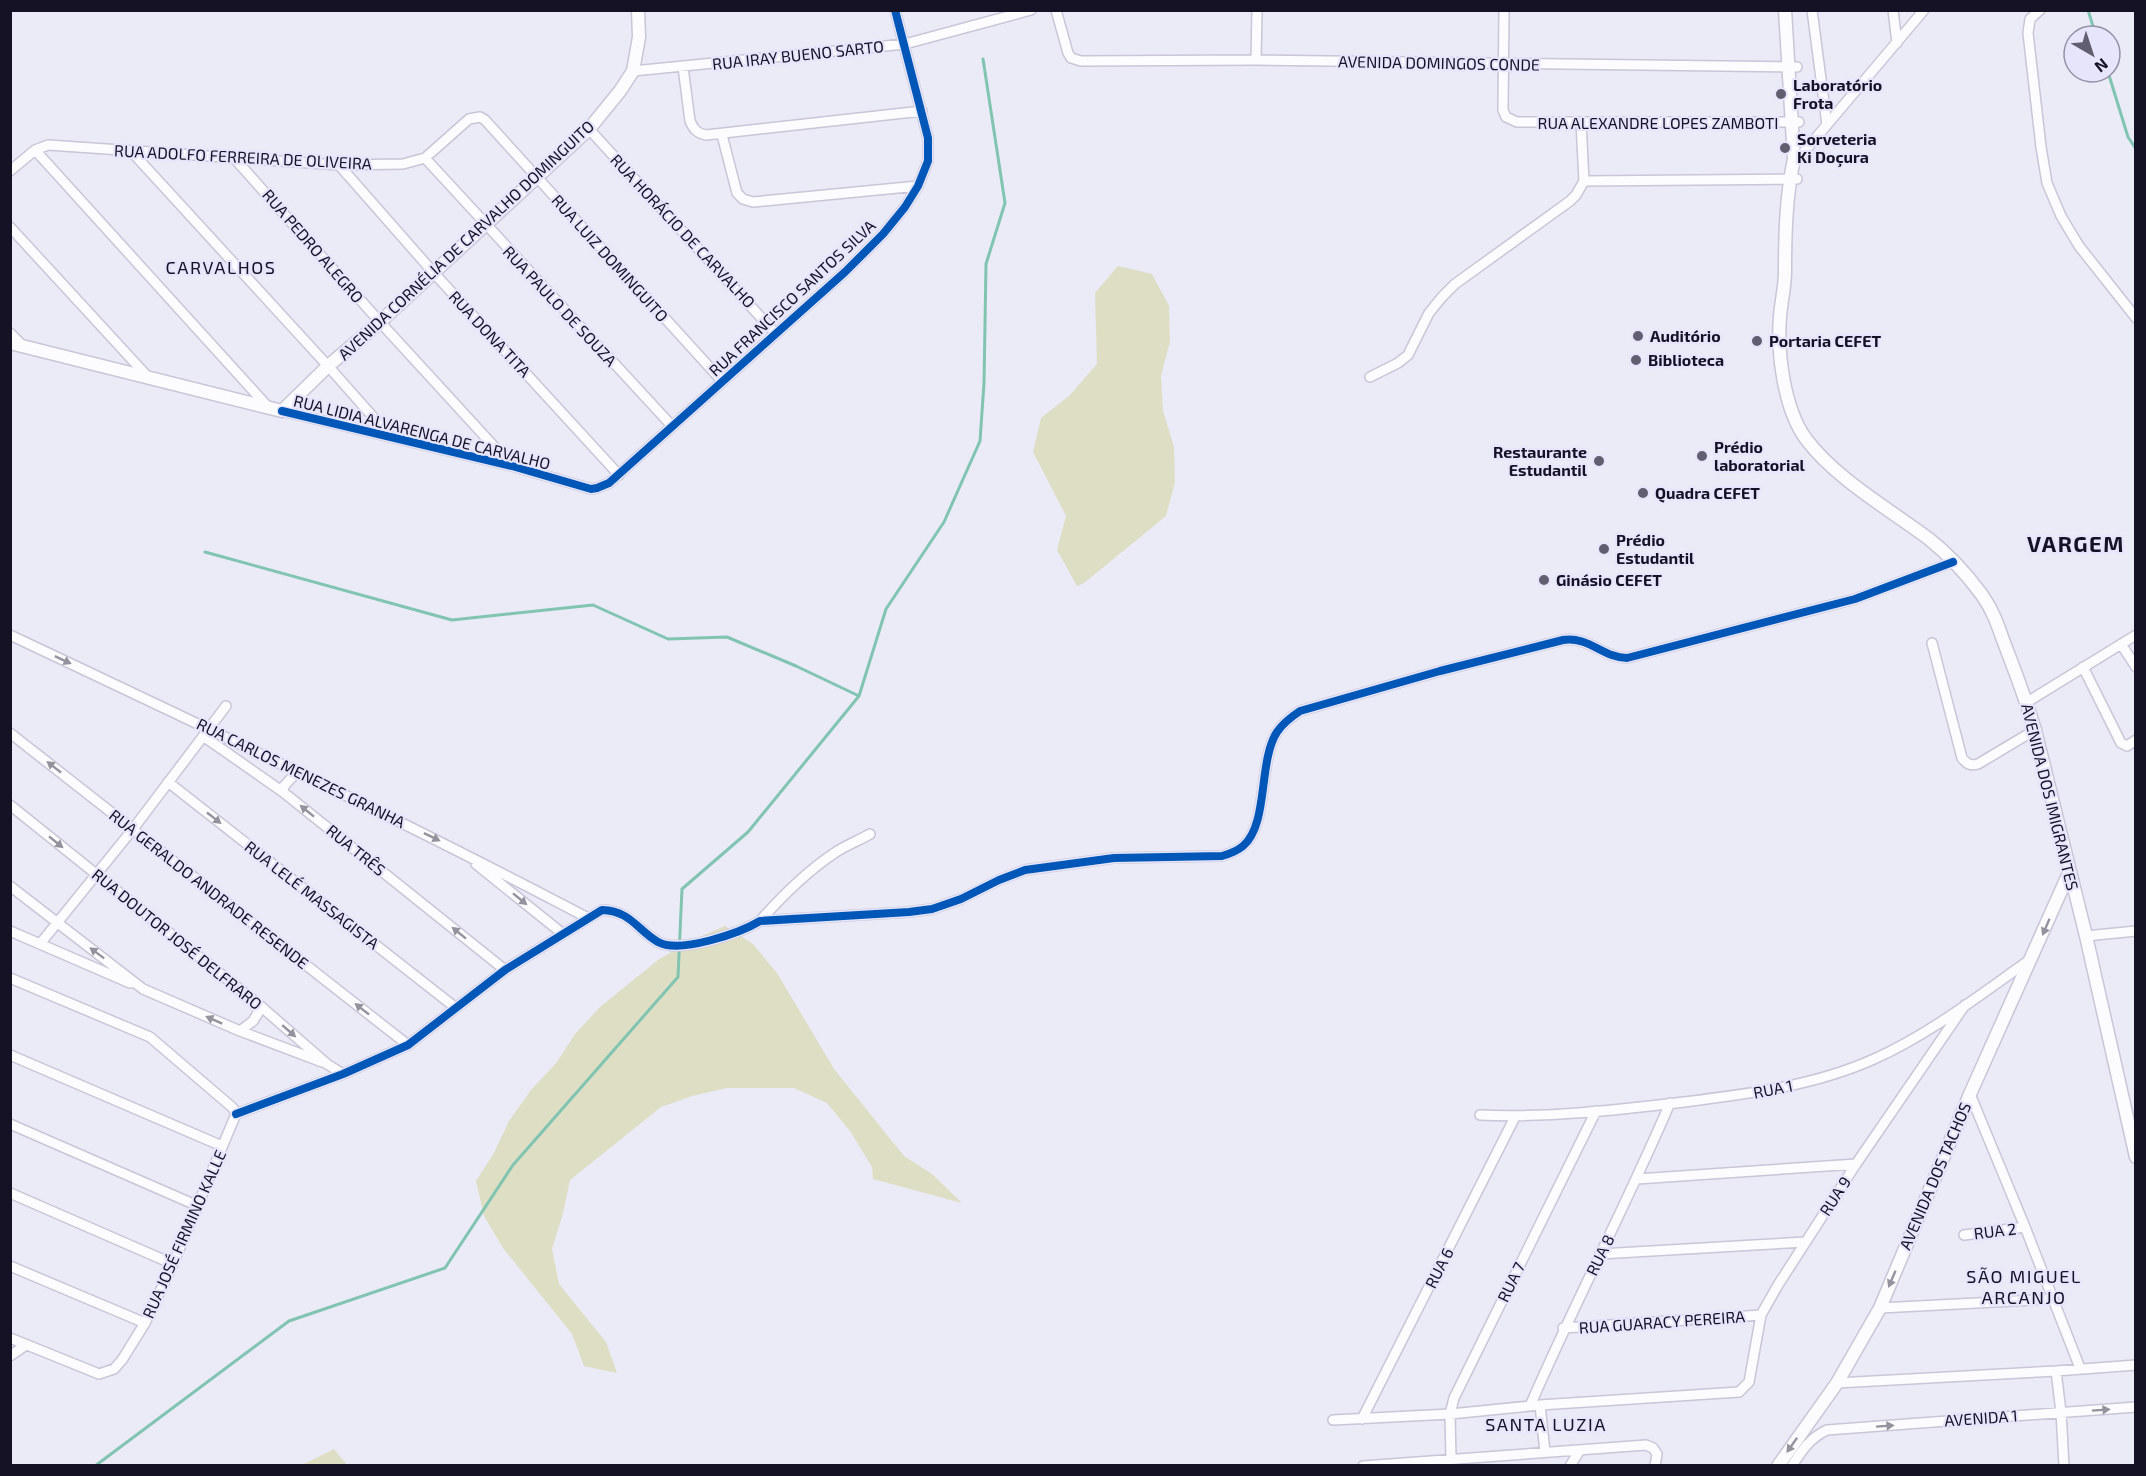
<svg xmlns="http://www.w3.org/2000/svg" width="2146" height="1476" font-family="'Exo 2',sans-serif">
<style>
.green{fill:#dedec4}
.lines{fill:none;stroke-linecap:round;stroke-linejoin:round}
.stream{stroke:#80c4b1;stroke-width:3}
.street-casing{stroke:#c8c6d7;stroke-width:12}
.secondary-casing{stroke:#c8c6d7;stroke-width:15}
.street{stroke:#fcfcfe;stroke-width:9}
.secondary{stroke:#fcfcfe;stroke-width:12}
.cycleway-casing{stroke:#e6e5fc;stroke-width:11}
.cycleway{stroke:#0057b8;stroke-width:8}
.oneway{fill:#94939d}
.poi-dot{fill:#605e6f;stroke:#e6e5fc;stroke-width:2}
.labels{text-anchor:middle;stroke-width:4.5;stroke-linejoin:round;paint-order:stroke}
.street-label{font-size:16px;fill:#151226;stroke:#e6e5fc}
.poi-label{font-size:16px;font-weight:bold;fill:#151226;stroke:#e6e5fc;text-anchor:start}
.neighbourhood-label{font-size:18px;letter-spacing:1.5px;fill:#151226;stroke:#e6e5fc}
.district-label{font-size:22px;font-weight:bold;letter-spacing:1.5px;fill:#151226;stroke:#e6e5fc}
</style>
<rect width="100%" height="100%" fill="#ebeaf7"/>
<path class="green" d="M1118,266l34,8 17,32 1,35 -9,35 2,35 11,36 1,35 -9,34 -82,67 -7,3 -20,-36 9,-34 -33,-64 8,-34 28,-22 28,-32 -2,-71z
M725,926l28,18 24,29 57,96 70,87 28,18 30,29 -89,-24 -1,-12 -22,-36 -23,-28 -33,-15h-67l-35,8 -31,11 -91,73 -7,33 -11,36 7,35 47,58 11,31 -33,-7 -12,-32 -69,-86 -19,-32 -8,-35 18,-28 15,-32 22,-31 26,-28 18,-28 25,-27 58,-47 32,-19z
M334,1449l13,16h-45z"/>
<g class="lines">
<path class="stream" d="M2088,10l8,26
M2108,72l20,65 8,12
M205,552l247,68 141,-15 75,34 59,-2 69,29 63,30
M95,1466l194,-145 156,-53 68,-103 165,-188 4,-88 66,-57 111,-136 27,-87 58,-87 36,-81 4,-58 2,-119 19,-61 -22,-144"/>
<defs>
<path id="street" d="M1056,10l12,43 3,5 10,3 175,-1 541,7
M1504,10l-1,100 3,7 11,5h282
M1812,10l15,115
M1893,10l4,33
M2040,10l-10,9 -2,14 13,114 6,36 14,33 18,30 57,72
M1256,60l1,-50
M683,67l7,54c4,9 7,12 16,14l216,-24
M633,71l272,-27 126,-34
M1581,123l3,58
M589,129l187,205
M722,135l15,58 6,6 10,3 165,-16
M35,150l233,257
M131,151l197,215 61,69
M425,158l247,268
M235,159l145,163 132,144
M1794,159h4l126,-149
M339,165l94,107 186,203
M10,171l25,-21 13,-5 291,20 64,-1 22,-6 44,-39 11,-2 5,3 237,261
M1584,181l213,-2
M10,227l138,150
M10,333l13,13
M1370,377l28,-14 10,-8 21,-42 13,-16 13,-13 115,-83 6,-6 8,-14
M282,411l230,55 79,23 6,-1 12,-5 236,-211 38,-38 22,-27 13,-21 10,-25v-23l-33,-128
M10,635c195,92 388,183 578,283
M1932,643l30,115c5,6 8,8 16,6l57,-34
M2121,644l15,23
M2083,667l38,76 6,3 9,-6
M2027,702l109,-67
M10,733l398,312
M203,736l80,56 222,178
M168,782l288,226
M283,792l1,-6 13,-14
M10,805l247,198 70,61 16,10
M476,864l87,70
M10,886l133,103 97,42 82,31
M760,921c22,-25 45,-48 73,-67 11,-8 25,-13 37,-20
M10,931l120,52
M2086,936l50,-5
M40,944l93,-115 93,-123
M10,978l140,59 83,71 3,6
M240,1031l13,-10 5,-8 -1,-10
M10,1055l212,91
M1970,1094l55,133 55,141
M236,1114l107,-40 65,-29 97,-75 97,-60c29,1 35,20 56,32 22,12 82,-9 102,-21l149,-9 23,-3 29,-10 38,-19 26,-10 89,-12 108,-2c7,-2 15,-5 21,-10 26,-22 15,-85 34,-114 6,-9 14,-15 23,-21l140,-40 123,-31c26,-4 40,18 64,18l228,-59 98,-37
M1480,1115c68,3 136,-5 204,-13 64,-8 130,-16 190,-43 56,-25 107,-65 157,-100
M10,1124l188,82
M1637,1179l219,-15
M10,1193l163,71
M1964,1235l61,-8
M1600,1254l205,-12
M10,1266l135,57
M1880,1308l173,-9
M1563,1328l198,-13
M10,1338l89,36 15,-5 8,-9 23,-37 28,-59 63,-150
M10,1356l16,-11
M2056,1371l5,41 3,54
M1837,1383l219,-12 80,-6
M1540,1405l5,47
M1530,1406c44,-102 96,-200 140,-303
M1362,1419l153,-302
M1333,1420l117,-6 90,-9 199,-13 10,-10 12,-67 17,-30 78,-121 109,-159
M1451,1459l-1,-45 4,-16 142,-287
M1363,1466l283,-21 7,3 4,6 -2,12
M1570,1466l10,-16
M1792,1466c10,-16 18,-28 35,-36l309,-23"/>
<path id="secondary" d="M1785,10l9,149c-8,37 -9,75 -9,113 0,15 -4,30 -5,45 -3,36 4,92 26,122 30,40 83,70 123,100 19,15 39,37 53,56 13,18 18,38 26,58 10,26 19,51 27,77l51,206 50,221
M10,343l272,68 46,-45 52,-44 209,-193 31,-38 13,-20 6,-34 -1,-27
M1778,1466l59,-83 43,-75 90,-214 99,-221"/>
</defs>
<use href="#street" class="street-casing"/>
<use href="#secondary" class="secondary-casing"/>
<use href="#street" class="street"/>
<use href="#secondary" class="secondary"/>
<defs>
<path id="cycleway" d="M282,411l230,55 79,23 6,-1 12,-5 236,-211 38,-38 22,-27 13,-21 10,-25v-23l-33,-128
M236,1114l107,-40 65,-29 97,-75 97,-60c29,1 35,20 56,32 22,12 82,-9 102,-21l149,-9 23,-3 29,-10 38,-19 26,-10 89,-12 108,-2c7,-2 15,-5 21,-10 26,-22 15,-85 34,-114 6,-9 14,-15 23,-21l140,-40 123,-31c26,-4 40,18 64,18l228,-59 98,-37"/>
</defs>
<use href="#cycleway" class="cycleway-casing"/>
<use href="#cycleway" class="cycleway"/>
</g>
<defs><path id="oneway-solid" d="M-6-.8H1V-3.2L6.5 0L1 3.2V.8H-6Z" transform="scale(1.5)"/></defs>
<g class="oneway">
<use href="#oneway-solid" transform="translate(63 660) rotate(25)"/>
<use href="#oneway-solid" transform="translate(54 767) rotate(-142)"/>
<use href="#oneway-solid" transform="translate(307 811) rotate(-141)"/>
<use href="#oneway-solid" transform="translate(214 818) rotate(38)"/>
<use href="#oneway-solid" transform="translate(432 837) rotate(26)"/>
<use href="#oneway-solid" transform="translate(56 842) rotate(39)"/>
<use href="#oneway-solid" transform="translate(520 899) rotate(39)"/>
<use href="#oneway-solid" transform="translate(2046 927) rotate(113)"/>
<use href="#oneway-solid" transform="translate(459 933) rotate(-141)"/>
<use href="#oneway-solid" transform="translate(97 953) rotate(-143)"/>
<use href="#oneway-solid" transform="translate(362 1009) rotate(-142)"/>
<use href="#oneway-solid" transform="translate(214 1020) rotate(-156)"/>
<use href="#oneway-solid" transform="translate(289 1031) rotate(41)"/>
<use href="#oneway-solid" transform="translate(1892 1279) rotate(113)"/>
<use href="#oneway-solid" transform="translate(2101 1410) rotate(-4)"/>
<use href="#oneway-solid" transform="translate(1885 1426) rotate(-4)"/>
<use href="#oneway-solid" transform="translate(1792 1445) rotate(125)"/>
</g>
<g class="poi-dot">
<circle cx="1781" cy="94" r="6"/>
<circle cx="1785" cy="148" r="6"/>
<circle cx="1638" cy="336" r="6"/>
<circle cx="1757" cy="341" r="6"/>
<circle cx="1636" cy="360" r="6"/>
<circle cx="1702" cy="456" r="6"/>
<circle cx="1599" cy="461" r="6"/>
<circle cx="1643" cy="493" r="6"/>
<circle cx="1604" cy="549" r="6"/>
<circle cx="1544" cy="580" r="6"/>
</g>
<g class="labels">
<g class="street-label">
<text transform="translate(798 55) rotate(-6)" y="6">RUA IRAY BUENO SARTO</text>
<text transform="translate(1439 63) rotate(1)" y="6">AVENIDA DOMINGOS CONDE</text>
<text x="1658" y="129">RUA ALEXANDRE LOPES ZAMBOTI</text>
<text transform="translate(243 157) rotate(3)" y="6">RUA ADOLFO FERREIRA DE OLIVEIRA</text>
<text transform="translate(683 231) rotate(47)" y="6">RUA HORÁCIO DE CARVALHO</text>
<text transform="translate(466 240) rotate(-43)" y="6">AVENIDA CORNÉLIA DE CARVALHO DOMINGUITO</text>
<text transform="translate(313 246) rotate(49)" y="6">RUA PEDRO ALEGRO</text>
<text transform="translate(610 258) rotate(48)" y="6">RUA LUIZ DOMINGUITO</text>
<text transform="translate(792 298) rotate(-43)" y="6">RUA FRANCISCO SANTOS SILVA</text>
<text transform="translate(560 306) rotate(47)" y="6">RUA PAULO DE SOUZA</text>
<text transform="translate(490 334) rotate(47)" y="6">RUA DONA TITA</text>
<text transform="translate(422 432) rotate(14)" y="6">RUA LIDIA ALVARENGA DE CARVALHO</text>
<text transform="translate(301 773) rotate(26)" y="6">RUA CARLOS MENEZES GRANHA</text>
<text transform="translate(2050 797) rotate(76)" y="6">AVENIDA DOS IMIGRANTES</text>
<text transform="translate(356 850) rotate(39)" y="6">RUA TRÊS</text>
<text transform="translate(209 889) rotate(38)" y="6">RUA GERALDO ANDRADE RESENDE</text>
<text transform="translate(312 895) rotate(38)" y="6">RUA LELÉ MASSAGISTA</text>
<text transform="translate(177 939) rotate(39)" y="6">RUA DOUTOR JOSÉ DELFRARO</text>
<text transform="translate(1773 1089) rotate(-11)" y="6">RUA 1</text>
<text transform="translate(1935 1176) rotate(-67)" y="6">AVENIDA DOS TACHOS</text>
<text transform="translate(1835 1196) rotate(-57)" y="6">RUA 9</text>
<text transform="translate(1995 1231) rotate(-7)" y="6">RUA 2</text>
<text transform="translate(184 1234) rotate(-66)" y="6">RUA JOSÉ FIRMINO KALLE</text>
<text transform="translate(1600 1255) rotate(-64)" y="6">RUA 8</text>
<text transform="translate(1439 1268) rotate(-63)" y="6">RUA 6</text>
<text transform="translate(1511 1282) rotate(-64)" y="6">RUA 7</text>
<text transform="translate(1662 1322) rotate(-4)" y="6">RUA GUARACY PEREIRA</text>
<text transform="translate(1981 1418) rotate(-4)" y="6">AVENIDA 1</text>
</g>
<g class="poi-label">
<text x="1793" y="91">Laboratório<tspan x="1793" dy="18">Frota</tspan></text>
<text x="1797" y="145">Sorveteria<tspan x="1797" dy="18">Ki Doçura</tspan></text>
<text x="1650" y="342">Auditório</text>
<text x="1769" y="347">Portaria CEFET</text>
<text x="1648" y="366">Biblioteca</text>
<text x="1714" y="453">Prédio<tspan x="1714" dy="18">laboratorial</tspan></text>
<text x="1587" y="458" text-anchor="end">Restaurante<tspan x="1587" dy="18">Estudantil</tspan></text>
<text x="1655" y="499">Quadra CEFET</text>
<text x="1616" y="546">Prédio<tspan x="1616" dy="18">Estudantil</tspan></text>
<text x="1556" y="586">Ginásio CEFET</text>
</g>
<g class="neighbourhood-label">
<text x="221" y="274">CARVALHOS</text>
<text x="2024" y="1283">SÃO MIGUEL<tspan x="2024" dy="21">ARCANJO</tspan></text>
<text x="1546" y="1431">SANTA LUZIA</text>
</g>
<g class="district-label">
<text x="2076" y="552">VARGEM</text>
</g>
</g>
<rect width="2146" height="1476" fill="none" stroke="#151226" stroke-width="24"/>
<g transform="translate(2092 54) rotate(141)"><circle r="28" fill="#e6e5fc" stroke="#9291a6" stroke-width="1.5"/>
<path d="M0-4.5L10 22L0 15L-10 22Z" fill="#605e6f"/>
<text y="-9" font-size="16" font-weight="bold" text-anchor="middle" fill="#151226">N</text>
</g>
</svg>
